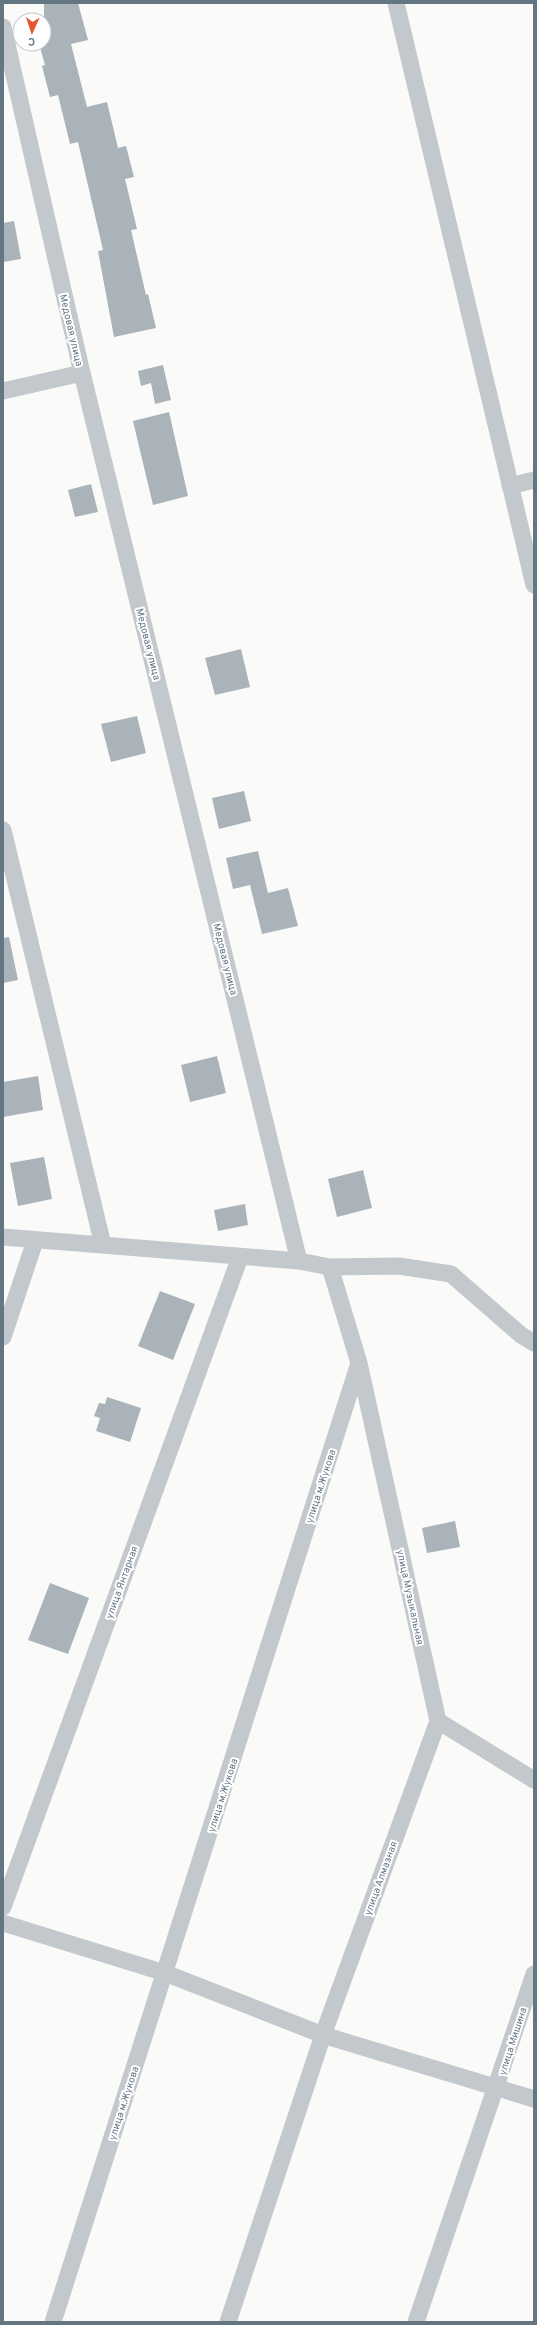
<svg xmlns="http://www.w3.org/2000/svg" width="537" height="2325" font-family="Overpass,sans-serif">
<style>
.building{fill:#aab3b9}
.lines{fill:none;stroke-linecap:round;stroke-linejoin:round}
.minor{stroke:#c3c8cc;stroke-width:17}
.labels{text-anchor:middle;stroke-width:4;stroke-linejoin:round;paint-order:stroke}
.street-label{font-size:10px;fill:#657683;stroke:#fff}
</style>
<rect width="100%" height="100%" fill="#fafaf8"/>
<path class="building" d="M44,3h34l10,37 -17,4 16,63 20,-5 11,46 8,-2 8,31 -9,2 12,50 -6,1 15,65 2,-1 8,34 -42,9 -16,-86 5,-1 -25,-108 -8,2 -12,-49 -8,2 -8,-31 3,-1 -6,-21h5z
M14,221l7,38 -18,3v-39z
M163,365l8,35 -16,4 -4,-21 -10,3 -3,-15z
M169,412l19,84 -35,9 -20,-84z
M91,484l7,28 -23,5 -7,-27z
M241,649l9,38 -35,8 -10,-37z
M137,716l9,37 -35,9 -10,-38z
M244,791l7,30 -32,8 -7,-31z
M258,851l10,42 20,-5 10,38 -36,8 -12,-49 -17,4 -7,-31z
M9,937l9,43 -15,3v-45z
M217,1056l9,37 -36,9 -9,-37z
M38,1076l5,34 -40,7v-35z
M44,1157l8,42 -34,7 -8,-43z
M363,1170l9,38 -35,9 -9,-38z
M245,1204l3,21 -30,6 -4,-21z
M160,1291l35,13 -22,56 -35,-14z
M107,1397l34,11 -11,34 -34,-11 4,-13 -6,-2 5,-13 6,1z
M455,1521l5,26 -33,6 -5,-25z
M50,1583l39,15 -21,56 -40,-14z"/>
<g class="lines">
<path class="minor" d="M396,3l138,582
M3,27l79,346 217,888
M3,391l79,-18
M510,486l24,-6
M3,830l100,415
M3,1237l296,24 31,6 69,-1 52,8 70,61 13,8
M3,1337l32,-96
M359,1363l79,358 96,59
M3,1907l237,-650
M3,1923l162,50 158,62 211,64
M53,2322l306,-959 -29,-96
M228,2322l95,-287 115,-314
M416,2322l118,-348"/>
</g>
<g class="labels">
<g class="street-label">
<text transform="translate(72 330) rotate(77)" y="4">Медовая улица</text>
<text transform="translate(149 644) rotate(76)" y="4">Медовая улица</text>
<text transform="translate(226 959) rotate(76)" y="4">Медовая улица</text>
<text transform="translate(320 1486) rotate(-72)" y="4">улица м.Жукова</text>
<text transform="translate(121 1582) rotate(-70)" y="4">улица Янтарная</text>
<text transform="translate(411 1597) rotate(78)" y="4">улица Музыкальная</text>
<text transform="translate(222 1795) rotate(-72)" y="4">улица м.Жукова</text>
<text transform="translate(380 1878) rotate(-70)" y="4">улица Алмазная</text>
<text transform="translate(512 2041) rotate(-72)" y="4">улица Мишина</text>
<text transform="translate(123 2103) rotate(-72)" y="4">улица м.Жукова</text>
</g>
</g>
<rect width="537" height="2325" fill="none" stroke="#657683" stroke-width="8"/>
<g transform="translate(32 32) rotate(183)"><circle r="19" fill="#ffffff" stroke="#c1c8cd"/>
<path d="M0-3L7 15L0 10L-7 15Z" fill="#e4572e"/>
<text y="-6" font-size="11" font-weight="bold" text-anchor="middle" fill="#657683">С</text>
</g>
</svg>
